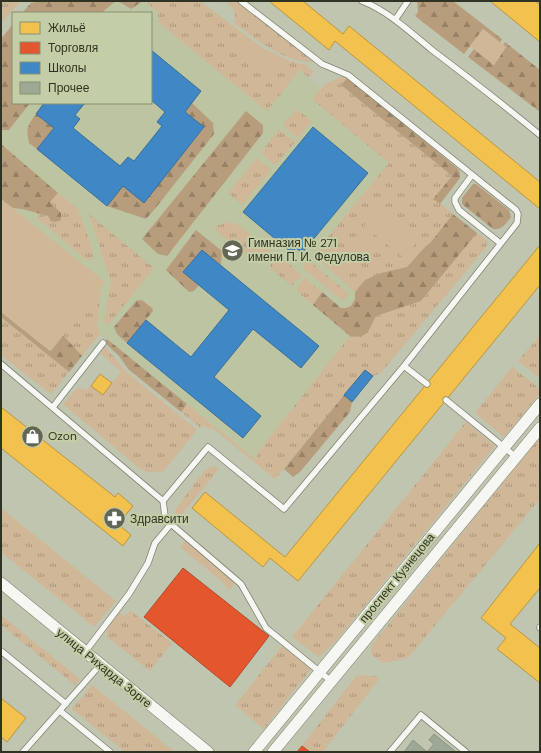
<svg xmlns="http://www.w3.org/2000/svg" width="541" height="753" font-family="'DM Sans',sans-serif">
<style>
.built{fill:#bcc4a1}
.grass{fill:url(#grass-tufts)}
.forest{fill:url(#forest-firs)}
.park{fill:#d0b798}
.homes{fill:#f2c14e;stroke:#b89641}
.shops{fill:#e4572e;stroke:#ae4c2b}
.schools{fill:#3f88c5;stroke:#3a6e94}
.building{fill:#9ea995;stroke:#8b9282}
.lines{fill:none;stroke-linecap:round;stroke-linejoin:round}
.lane-casing{stroke:#7e8271;stroke-width:7}
.street-casing{stroke:#7e8271;stroke-width:12}
.lane{stroke:#f6f6f3;stroke-width:5.5}
.street{stroke:#f6f6f3;stroke-width:11}
.labels{text-anchor:middle;stroke-width:4;stroke-linejoin:round;paint-order:stroke}
.poi-label{font-size:12px;fill:#2f3323;stroke:#c4cea6;text-anchor:start}
.street-label{font-size:12px;fill:#2f3323;stroke:#c4cea6}
</style>
<defs>
<pattern id="grass-tufts" width="24" height="20" patternUnits="userSpaceOnUse"><rect width="24" height="20" fill="#d0b798"/><path d="M3 7l-1-3M5 7V3M7 7l1-3M15 17l-1-3M17 17v-4M19 17l1-3" fill="none" stroke="#a9957c"/></pattern>
<pattern id="forest-firs" width="22" height="20" patternUnits="userSpaceOnUse"><rect width="22" height="20" fill="#b89d7d"/><path d="M5 1l3.5 6h-7zM16 11l3.5 6h-7z" fill="#968166"/></pattern>
</defs>
<rect width="100%" height="100%" fill="#c0c5af"/>
<path class="built" d="M41,1h104l13,11 1,11 108,87 33,-40 31,27 103,102 43,34 -200,244 -177,-143 -31,38 -68,-55v-278l12,-15v79h138v-90h-129z"/>
<path class="grass" d="M1,1h20l-20,22z
M145,1h55l41,31 -2,4 49,28 2,-3 16,4 8,7 -5,6 -9,-8 -33,41 -108,-88 -1,-11z
M225,1h14l76,61c-26,3 -61,-24 -81,-39 3,-10 -1,-17 -9,-22z
M343,76l5,1 -7,8 111,91 -18,22 19,16 -22,28 -7,6 -17,19 -26,6 -16,7 -10,12 -42,-37 76,-92 -77,-64 13,-15z
M296,109l16,12 -14,17 -15,-13z
M279,129l16,13 -20,23 -14,-12z
M257,158l14,12 -29,35 -14,-12z
M58,193l20,16 15,43v4l-1,3 -4,1 -4,-2 -46,-39 1,-5 9,2 13,-3 -11,-11z
M89,214l65,54 -46,57 -4,-3 7,-40z
M227,223h9l35,28c-2,3 -5,7 -9,8 -14,3 -37,-22 -48,-30l5,-4z
M477,233l11,8 -1,5 -106,127 -8,3 -8,-6 -90,109 -64,-52 -2,2 -5,-4 -3,3 -20,-16 6,-8 69,56 2,-8 92,-116 11,1 7,-5 7,-16 46,-15z
M278,255l24,20 -9,10 -4,-1 -19,-16 1,-4z
M308,260l41,34 -6,7 -38,-31 -2,-5z
M305,278l17,14 -9,13 -16,-14v-4z
M101,287l-4,39 3,8 -18,22 -19,-21z
M1,317l68,55 -15,19 -3,2 -3,-1 -47,-37z
M540,335v43l-22,-17z
M105,347c9,9 15,19 24,27l68,56 -33,41 -14,2 -10,-4 -77,-65 15,-17 8,3 5,-4 12,9 18,-24 -20,-17z
M512,367l28,22v5l-36,43 -29,-24z
M466,422l29,24 -158,194 -18,17 -27,-20z
M538,439h2v60l-132,159 -25,5 -12,-9v-8z
M214,466l5,3 -40,49 -4,-7 2,-4 27,-36 5,-3z
M1,508l115,93 -22,26 -93,-75z
M186,540l50,42 -6,8 -5,-4v-2l-45,-37z
M118,611l6,5 7,-5 41,32 -22,28 -43,-34v-8z
M1,615l79,64 -5,6 -74,-60z
M282,646l29,23 -47,60 -29,-24z
M360,675l15,1 4,3 -56,73h-13l-8,-6 53,-69z
M92,685l83,67h-50l-53,-43z"/>
<path class="forest" d="M41,1h75l-15,12h-79l9,-10z
M118,1h25l-12,8z
M417,1h36l49,38 -2,4 -17,-14 -19,25 -49,-38 3,-4z
M13,24v79h17l-21,27h-6l-2,-1v-90z
M505,42l35,28v42l-72,-55 6,-8 20,16 12,-18 -3,-2z
M348,77l110,92 2,4v5l-20,26 -7,-5 19,-23 -111,-91z
M192,103l21,20 1,11 -60,76 -8,9 -39,-13 16,-20 21,16 60,-74 -19,-16z
M246,111l17,14v8l-96,123 -9,-2 -16,-15z
M36,114l18,14 -17,21 -8,-6c-3,-14 -2,-17 7,-29z
M1,144l57,49 -8,9 11,11v7l-5,2 -5,-1 -3,-5 -26,-7 -9,-1 -12,-9z
M473,184h3l33,26 2,7c-5,6 -9,14 -18,12l-31,-25v-6z
M453,214l24,19 -56,68 -45,15 -8,16 -7,5 -11,-1 -37,-31 9,-13 19,16h5l5,-2 4,-7v-7l10,-12 16,-7 26,-6 17,-19 7,-6z
M196,230l26,21 -1,14 -19,-15 -18,22 15,13 -5,6 -5,1 -23,-22z
M140,300l3,1 9,7 1,3 -26,32 -10,-9 -3,-7 22,-26z
M1,312l49,39 13,-16 19,21 -13,16 -68,-55z
M107,339l80,65 -6,8 -53,-43 -9,-13 -15,-14z
M344,395l8,7 -2,10 -50,60 -7,5 -9,-8z"/>
<path class="park" d="M483,29l23,18 -12,18 -24,-19z
M241,32l22,16 27,13c-17,28 -62,2 -49,-29z
M1,199l104,83 -54,69 -50,-39z
M381,204l40,32 -17,22 -40,-32z
M357,234l14,12 -23,29 -14,-12z"/>
<path class="homes" d="M269,1h34l40,33 6,-8 191,156v27l-205,-168 -6,9z
M490,1h45l5,4v37z
M540,245v40l-242,296 -28,-23 -7,9 -71,-59 13,-16 80,65z
M100,374l12,9 -9,12 -12,-9z
M1,407l114,90 3,-4 15,13 -15,18 13,11 -8,11 -122,-98z
M540,543v45l-30,36 30,24v35l-43,-34 9,-11 -25,-20z
M1,698l25,20 -19,24 -6,-5z"/>
<path class="shops" d="M183,568l86,68 -39,51 -86,-70z
M302,746l8,6h-13z"/>
<path class="schools" d="M151,50l50,41 -16,21 19,15 -60,76 -21,-17 -16,20 -70,-57 17,-21 -18,-14 8,-11h41l-10,12 5,4 -7,9 47,38 8,-9 6,4 28,-35 -5,-4 8,-10 -14,-12z
M313,127l55,46 -66,80 -6,-5 -4,5 -49,-41z
M202,250l117,96 -18,22 -48,-39 -39,48 47,39 -18,22 -116,-95 19,-23 45,37 38,-47 -46,-38z
M365,370l8,6 -21,26 -8,-7z"/>
<path class="building" d="M434,734l22,18h-29l7,-8 -5,-4z
M413,740l14,12h-23z"/>
<g class="lines">
<defs>
<path id="lane" d="M362,1c26,10 48,31 70,49 37,28 73,56 108,85
M395,20l13,-19
M472,175l-17,23v4l4,8 41,33
M1,364l162,137 2,15 6,8 70,60 25,44 65,53
M404,366l23,18
M446,400l70,57
M53,407l50,-64
M163,501l45,-54 76,62 120,-143 113,-143 1,-9 -2,-4 -168,-135 -26,-11 -81,-63
M540,627v1
M1,651l65,53
M85,652l44,-58 19,-31 7,-20 16,-19
M60,711l50,41
M23,752l77,-87
M390,752l31,-37 45,37"/>
<path id="street" d="M1,583l207,169
M254,752l286,-348
M273,752l267,-324"/>
</defs>
<use href="#lane" class="lane-casing"/>
<use href="#street" class="street-casing"/>
<use href="#lane" class="lane"/>
<use href="#street" class="street"/>
</g>
<defs>
<symbol id="school-disc" viewBox="-11 -11 22 22"><circle r="9.5" fill="#626654" stroke="#c4cea6"/><path d="M0-5L7-2L0 1L-7-2ZM-4 1L0 2.5L4 1V4Q0 6-4 4Z" fill="#fff"/></symbol>
<symbol id="shop-disc" viewBox="-11 -11 22 22"><circle r="9.5" fill="#626654" stroke="#c4cea6"/><path d="M-5-2.5h2.3a2.7 3.5 0 0 1 5.4 0H5L5.5 6h-11ZM-1.5-2.5h3a1.5 2.3 0 0 0-3 0Z" fill="#fff"/></symbol>
<symbol id="pharmacy-disc" viewBox="-11 -11 22 22"><circle r="9.5" fill="#626654" stroke="#c4cea6"/><path d="M-2-6h4v4h4v4h-4v4h-4v-4h-4v-4h4Z" fill="#fff"/></symbol>
</defs>
<g fill-rule="evenodd">
<use href="#school-disc" x="220" y="238" width="25" height="25"/>
<use href="#shop-disc" x="20" y="424" width="25" height="25"/>
<use href="#pharmacy-disc" x="102" y="506" width="25" height="25"/>
</g>
<g class="labels">
<g class="poi-label">
<text x="248" y="247">Гимназия № 271<tspan x="248" dy="14">имени П. И. Федулова</tspan></text>
<text x="48" y="440">Ozon</text>
<text x="130" y="523">Здравсити</text>
</g>
<g class="street-label">
<text transform="translate(397 578) rotate(-51)" y="4">проспект Кузнецова</text>
<text transform="translate(104 668) rotate(39)" y="4">улица Рихарда Зорге</text>
</g>
</g>
<rect width="541" height="753" fill="none" stroke="#2f3323" stroke-width="4"/>
<rect x="12" y="12" width="140" height="92" fill="#c4cea6" stroke="#889072"/>
<rect x="20" y="22" width="20" height="12" fill="#f2c14e" stroke="#889072"/>
<text x="48" y="32" font-size="12" fill="#2f3323">Жильё</text>
<rect x="20" y="42" width="20" height="12" fill="#e4572e" stroke="#889072"/>
<text x="48" y="52" font-size="12" fill="#2f3323">Торговля</text>
<rect x="20" y="62" width="20" height="12" fill="#3f88c5" stroke="#889072"/>
<text x="48" y="72" font-size="12" fill="#2f3323">Школы</text>
<rect x="20" y="82" width="20" height="12" fill="#9ea995" stroke="#889072"/>
<text x="48" y="92" font-size="12" fill="#2f3323">Прочее</text>
</svg>
